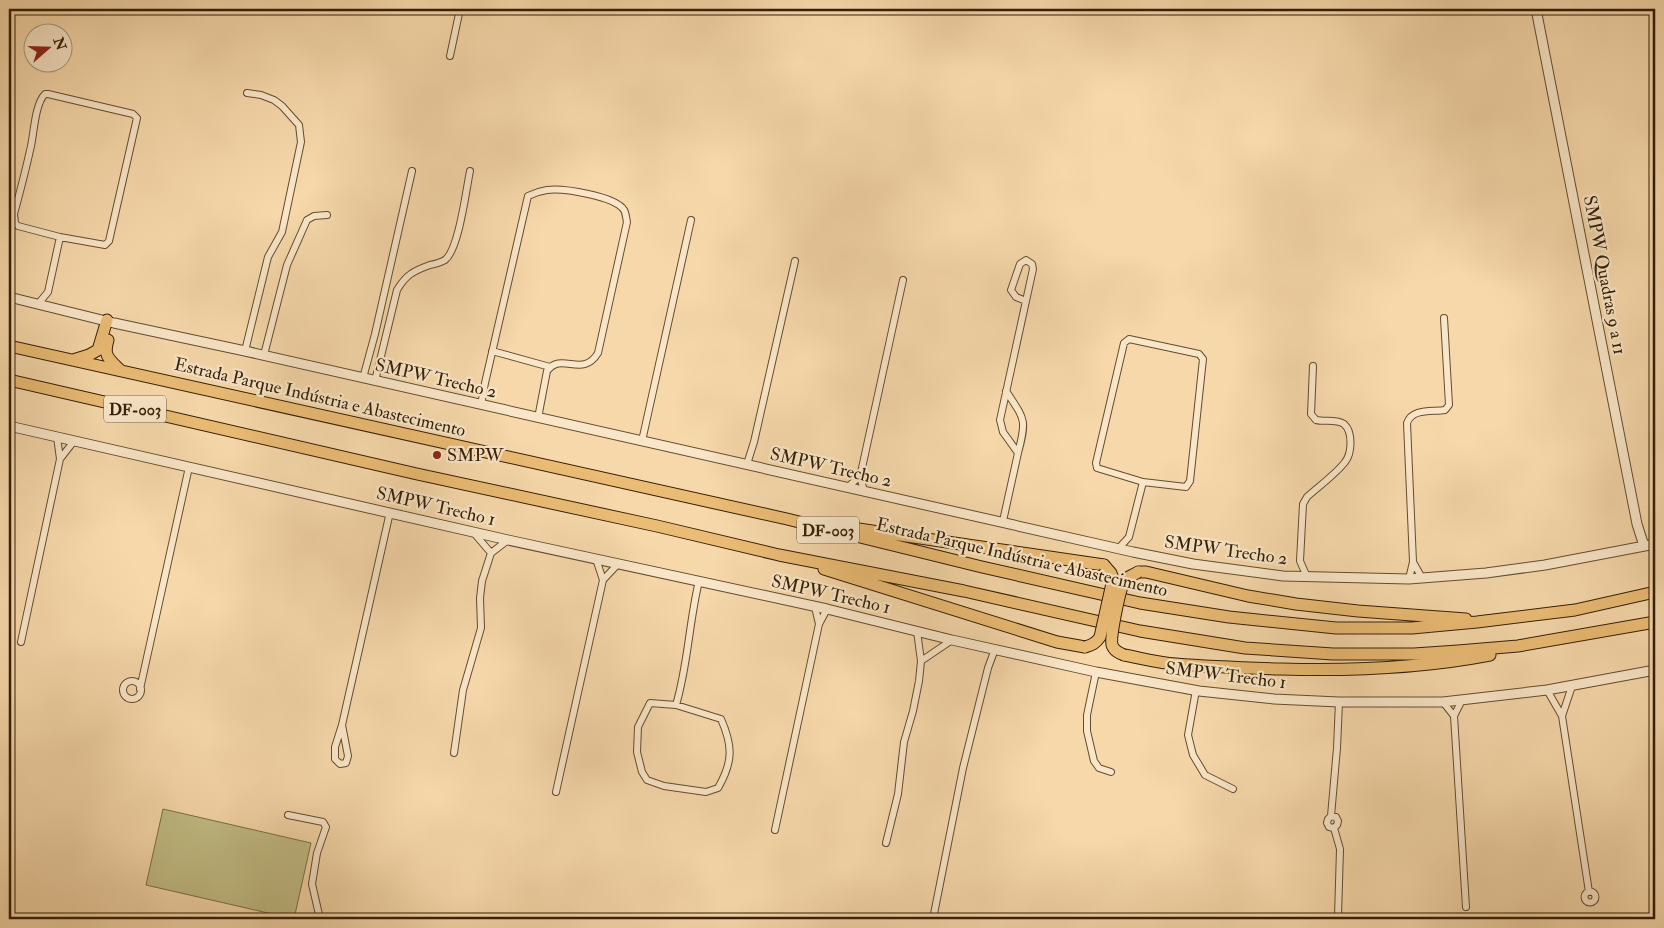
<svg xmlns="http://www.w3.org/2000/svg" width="1664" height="928" font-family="'IM FELL Double Pica',serif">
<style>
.green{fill:#c2bd85;stroke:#7b6e45}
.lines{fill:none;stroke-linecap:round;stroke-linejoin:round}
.minor-casing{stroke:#644c2e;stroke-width:8}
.tertiary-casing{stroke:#644c2e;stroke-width:11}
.trunk-casing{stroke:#341e05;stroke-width:13}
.minor{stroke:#f9e6c8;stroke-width:6}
.tertiary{stroke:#f9e6c8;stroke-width:9}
.trunk{stroke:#ebbc75;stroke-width:11}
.trunk-bridge-casing{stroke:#341e05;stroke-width:13;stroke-linecap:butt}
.trunk-bridge{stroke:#ebbc75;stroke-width:11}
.poi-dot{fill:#8f2418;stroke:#f9e6c8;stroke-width:2}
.labels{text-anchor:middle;stroke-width:4.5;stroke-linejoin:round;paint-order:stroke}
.shield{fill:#f9e6c8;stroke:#6f5a40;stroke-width:1}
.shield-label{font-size:16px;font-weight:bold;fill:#341e05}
.street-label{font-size:18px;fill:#341e05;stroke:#f9e6c8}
.poi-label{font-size:18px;fill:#341e05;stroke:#f9e6c8;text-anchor:start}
</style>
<rect width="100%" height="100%" fill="#f6d8aa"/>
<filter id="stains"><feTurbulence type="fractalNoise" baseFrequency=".004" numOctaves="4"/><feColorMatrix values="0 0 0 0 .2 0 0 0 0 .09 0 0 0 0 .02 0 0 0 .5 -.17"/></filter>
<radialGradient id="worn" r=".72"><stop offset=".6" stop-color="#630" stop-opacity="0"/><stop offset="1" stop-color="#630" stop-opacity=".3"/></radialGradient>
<path class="green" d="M163,809l148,34 -17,76 -148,-34z"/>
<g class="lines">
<defs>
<path id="minor" d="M450,56l10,-47
M45,94h3l85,20 4,4 -28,123 -4,4 -45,-8 -42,-11 -3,-3 -1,-9c6,-22 12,-45 17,-68 3,-14 4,-42 14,-52z
M38,304l10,-12 12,-55
M1129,339l70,15 4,5 -13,122 -4,6 -43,-5 -46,-14 -1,-5 28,-120z
M245,351l23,-94 14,-25 19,-90 -2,-17 -17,-19 -8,-6 -13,-5 -14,-2
M492,351l58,16
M264,355l23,-90 20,-45 7,-4 13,-1
M363,378l12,-44 37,-163
M375,381l22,-91c9,-15 16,-19 33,-25 5,-1 10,-2 15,-5 14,-11 21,-70 25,-89
M1006,391c19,29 21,28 12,62
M481,405l4,-22 43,-187c6,-3 12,-5 19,-6 16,-2 68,6 77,20 2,3 2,8 3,12l-29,131c-16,26 -36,-2 -51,18l-9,47
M642,441l49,-221
M60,459l14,-18
M747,464l7,-22 41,-181
M860,476l4,15
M848,487l12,-11 2,-8 41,-188
M1003,521l15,-68 -15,-21 -3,-12 33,-151 -1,-5 -6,-4 -6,4 -9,26 5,7 10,4
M474,533l17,20
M1118,549l11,-12 14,-55
M596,559l7,21
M1413,562l9,16
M1307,577l-7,-16 3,-57 4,-7c11,-10 30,-24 38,-35 7,-9 8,-30 -1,-38 -7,-5 -19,-2 -28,-4l-5,-6 2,-48
M1409,579l4,-17 -6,-139c5,-15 25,-11 38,-13l4,-5 -5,-87
M815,607l4,17
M21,642l39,-183 -3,-22
M921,661l31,-21
M1096,672l-9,43v16l7,30 5,7 12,4
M123 690a9 9 0 1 1 18 0a9 9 0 1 1-18 0Z
M140,689l49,-222
M1196,690l-8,45 5,20 12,20 28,14
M1547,690l15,26 27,176
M1462,700l-8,16 12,191
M1443,702l11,14
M676,705l45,14c12,27 12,43 -3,69l-12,4 -42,-6 -17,-6 -5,-8 -5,-20 1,-25 12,-24 26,2c12,-40 13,-83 23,-124
M1562,716l10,-30
M342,725l6,31 -2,7 -6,1 -5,-5v-12l7,-22 48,-213
M454,753l9,-63 18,-62 -1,-30 2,-17 9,-28 17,-13
M556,792l47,-212 15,-16
M288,815l35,7 3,5 -9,26 -5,31 8,35
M1331,816l6,-68 2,-46
M1334,828l3,-3 1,-4 -2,-4 -5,-1 -3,3 -1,4 2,4 5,1 6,21 -2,67
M775,830l44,-206 8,-15
M886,843l12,-49 6,-52 9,-31 6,-30 2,-20 -4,-30
M1584.5 897a5.5 5.5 0 1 1 11 0a5.5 5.5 0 1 1-11 0Z
M933,919l30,-151 25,-100 7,-19"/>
<path id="tertiary" d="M1536,9l101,515 7,22
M9,297l105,26 131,28 888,201 60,12 90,12 126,3 77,-6 59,-8 110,-21
M9,426l499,114 319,69 125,31 144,32 103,19 75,8 65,3h104l104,-12 108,-20"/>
<path id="trunk" d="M108,340c-5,16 1,19 12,30
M9,346l778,173 195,48 158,36 89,14 107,11h76l65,-6 98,-12 80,-18
M73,360l16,-5 9,-5 9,-30
M9,380l408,94 240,52 122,29 185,36 176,40 105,17 88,6h81l44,-3 60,-5 137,-24
M838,526l266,39
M824,569l233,73 28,5
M1138,572h8l102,24 48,8 62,7 108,8
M1124,655c17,3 34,8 52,9 35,3 71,4 106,5 69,2 140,-1 208,-14"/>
</defs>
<use href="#minor" class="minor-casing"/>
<use href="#tertiary" class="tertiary-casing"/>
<use href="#trunk" class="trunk-casing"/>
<use href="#minor" class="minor"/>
<use href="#tertiary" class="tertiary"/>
<use href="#trunk" class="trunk"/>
<defs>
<path id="trunk-bridge" d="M1085,647c7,-2 11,-4 15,-10l13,-58 -2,-6 -7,-8
M1124,655c-5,-2 -10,-4 -12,-10 -2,-8 8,-58 13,-65 3,-4 9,-5 13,-8"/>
</defs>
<use href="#trunk-bridge" class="trunk-bridge-casing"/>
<use href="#trunk-bridge" class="trunk-bridge"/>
</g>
<circle class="poi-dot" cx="437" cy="455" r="5"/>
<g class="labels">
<g class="shield">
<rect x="104" y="395.5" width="62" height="27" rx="4"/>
<rect x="797" y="516.5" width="62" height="27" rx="4"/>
</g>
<g class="shield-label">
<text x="135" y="415">DF-003</text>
<text x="828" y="536">DF-003</text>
</g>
<g class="street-label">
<text transform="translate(1605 275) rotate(79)" y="6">SMPW Quadras 9 a 11</text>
<text transform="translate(436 378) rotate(13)" y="6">SMPW Trecho 2</text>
<text transform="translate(320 397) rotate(13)" y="6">Estrada Parque Indústria e Abastecimento</text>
<text transform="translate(831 467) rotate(13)" y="6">SMPW Trecho 2</text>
<text transform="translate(436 506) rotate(13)" y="6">SMPW Trecho 1</text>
<text transform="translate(1226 550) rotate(8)" y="6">SMPW Trecho 2</text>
<text transform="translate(1022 557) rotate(13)" y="6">Estrada Parque Indústria e Abastecimento</text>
<text transform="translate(831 594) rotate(13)" y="6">SMPW Trecho 1</text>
<text transform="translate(1226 675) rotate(7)" y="6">SMPW Trecho 1</text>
</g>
<g class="poi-label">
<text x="447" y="461">SMPW</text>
</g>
</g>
<rect width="1664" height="928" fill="none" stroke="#f6d8aa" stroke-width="30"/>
<rect x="10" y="10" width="1644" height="908" fill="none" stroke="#341e05" stroke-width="2.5"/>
<rect x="15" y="15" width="1634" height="898" fill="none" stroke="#341e05"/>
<g transform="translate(48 48) rotate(70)"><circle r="24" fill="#f9e6c8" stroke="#aa967a"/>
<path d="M0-4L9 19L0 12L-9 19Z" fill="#8f2418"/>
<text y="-8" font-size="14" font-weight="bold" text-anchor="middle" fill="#341e05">N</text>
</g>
<rect width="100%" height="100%" filter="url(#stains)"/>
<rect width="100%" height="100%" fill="url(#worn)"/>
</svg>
